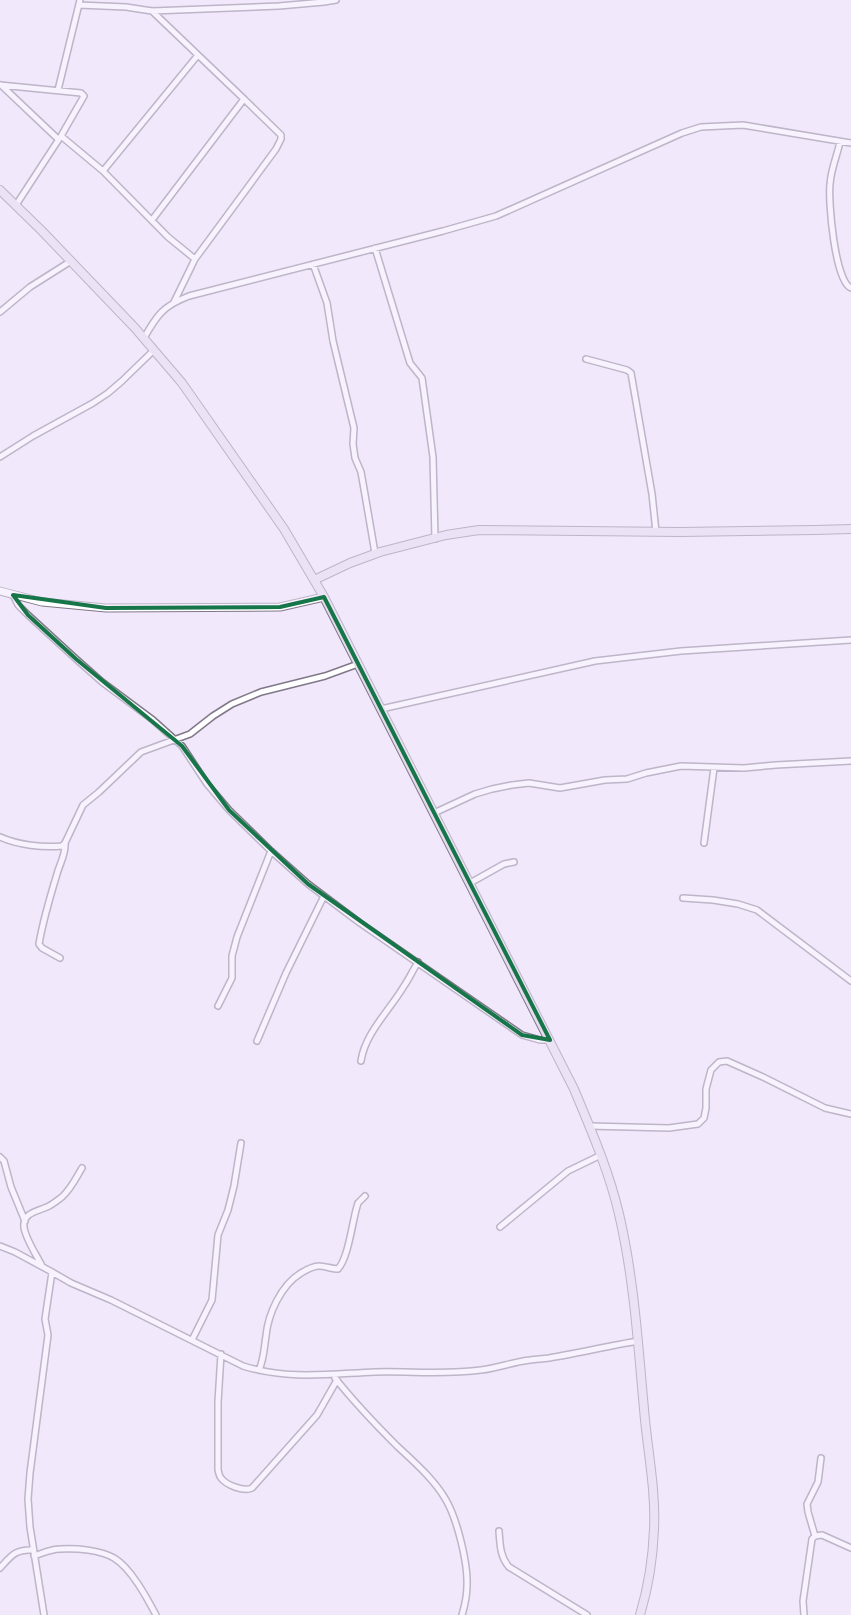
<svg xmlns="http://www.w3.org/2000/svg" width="851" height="1615" font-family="Arial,sans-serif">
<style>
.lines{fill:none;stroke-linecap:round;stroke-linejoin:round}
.minor-casing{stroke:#807889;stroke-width:8}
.tertiary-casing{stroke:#807889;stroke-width:9}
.secondary-casing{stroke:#807889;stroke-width:10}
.minor{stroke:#fff;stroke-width:5}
.tertiary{stroke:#fff;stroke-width:7}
.secondary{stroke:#e4dbed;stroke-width:8}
.marked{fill:none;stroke:#17754a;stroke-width:4;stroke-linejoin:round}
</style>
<rect width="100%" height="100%" fill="#f1e8fb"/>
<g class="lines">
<defs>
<path id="minor" d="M79,5l47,2 26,4 127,-5 45,-4 12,-2
M0,85l81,8 3,3 -23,40 -45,69
M1,85l57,54
M58,90l22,-90
M61,136l42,35 65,66 27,22
M840,142c-3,14 -9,27 -10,42 -2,17 5,98 21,104
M103,171l95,-116
M152,220l92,-121 -92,-88
M375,248l35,115 12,15 11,79 2,82
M313,264l14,39 6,38 21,87 -1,16 2,14 6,14 3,17 11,64
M174,302l21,-43 81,-110 5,-10v-4l-37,-36
M0,312l30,-25 41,-26
M144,338c13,-23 19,-32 45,-42l254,-65 53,-15 186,-83 19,-6 42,-2 108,18
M586,359l41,11 4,3 21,121 4,38
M0,457l33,-21 60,-33 15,-10 14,-12 32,-31
M13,595l5,10 10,10 48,44 26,23 51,38 29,26 25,38 22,26 42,41 37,33 52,39 162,112 18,5h10
M381,709l214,-48 86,-10 170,-11
M434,813l41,-19 17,-5 20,-4 17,-2 31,5 45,-8 22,-1 19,-6 35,-7 63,2 32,-3 75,-4
M0,837c18,8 43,11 62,9l3,-3 18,-38 16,-13 42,-40 49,-18 23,-18 19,-12 29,-12 64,-16 33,-12
M704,843l10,-75
M470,883l34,-19 10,-2
M683,898l30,2 25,4 19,6 94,71
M60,958l-18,-10 -3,-4c4,-24 11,-47 18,-70 3,-11 9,-20 8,-31
M218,1006l14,-28v-22l5,-19 34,-86
M257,1041l29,-68 38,-77
M361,1061c4,-28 29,-51 43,-75 5,-7 9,-16 14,-24
M589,1126l80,2 29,-4 6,-6 2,-10v-19l5,-19 8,-8 8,-1 36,16 62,31 26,6
M0,1157l4,4 7,26 14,34
M500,1227l68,-56 33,-16
M0,1246l15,6 37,20 -7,47 3,16 -18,138 -2,26 2,28 14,88
M42,1266c-5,-10 -17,-28 -18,-39 -2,-15 16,-16 25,-21 4,-2 9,-6 13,-9 9,-8 14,-19 20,-29
M52,1272l19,11 40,17 132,66c46,14 85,8 132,6 35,-1 71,3 106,-2 17,-2 32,-8 49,-10 6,-1 12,-1 19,-2 30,-5 59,-12 89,-17
M192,1340l20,-40 6,-65 10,-25 6,-24 7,-43
M221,1354l-3,48v68c1,3 1,6 3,8 5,7 23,14 31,10l65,-73 20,-35
M259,1370c5,-11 5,-22 7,-34 2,-22 15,-51 35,-63 5,-3 12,-7 18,-7 6,0 13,3 19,3 10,-11 14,-44 18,-59l2,-7 7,-7
M335,1378c19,24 40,46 62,68 17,16 37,33 49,54 11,19 22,63 21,85 0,10 -2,20 -5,30
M499,1531c1,13 1,26 10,36l78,48
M815,1536l-7,-24 -1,-8 11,-22 3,-24
M34,1556c9,-3 17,-7 26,-7 17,-1 40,1 54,9 17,10 33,40 42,57
M0,1568c11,-12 15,-19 33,-18
M804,1615l-1,-14 9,-62 3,-3 7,-1 29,13"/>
<path id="tertiary" d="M0,591l42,11 64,6 174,-1 44,-10"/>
<path id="secondary" d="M0,190l42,41 93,97 47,55 102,146 40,68 250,492c17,41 35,82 45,125 15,64 19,130 25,195 3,39 12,80 10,120 -1,29 -6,59 -14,86
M314,580l36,-17 30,-11 66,-17 33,-5 201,2 135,-2 36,-1"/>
</defs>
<use href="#minor" class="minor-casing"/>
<use href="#tertiary" class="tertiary-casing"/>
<use href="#secondary" class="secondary-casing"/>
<use href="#minor" class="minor"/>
<use href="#tertiary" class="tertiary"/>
<use href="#secondary" class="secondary"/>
</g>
<path d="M0 0H851V1615H0ZM13,595l93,13 174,-1 44,-10 226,443 -28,-5 -214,-151 -79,-74 -47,-64 -106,-87 -48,-44z" fill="#f1e8fb" fill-opacity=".55" fill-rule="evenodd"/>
<path class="marked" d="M13,595l93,13 174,-1 44,-10 226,443 -28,-5 -214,-151 -79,-74 -47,-64 -106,-87 -48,-44z"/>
</svg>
